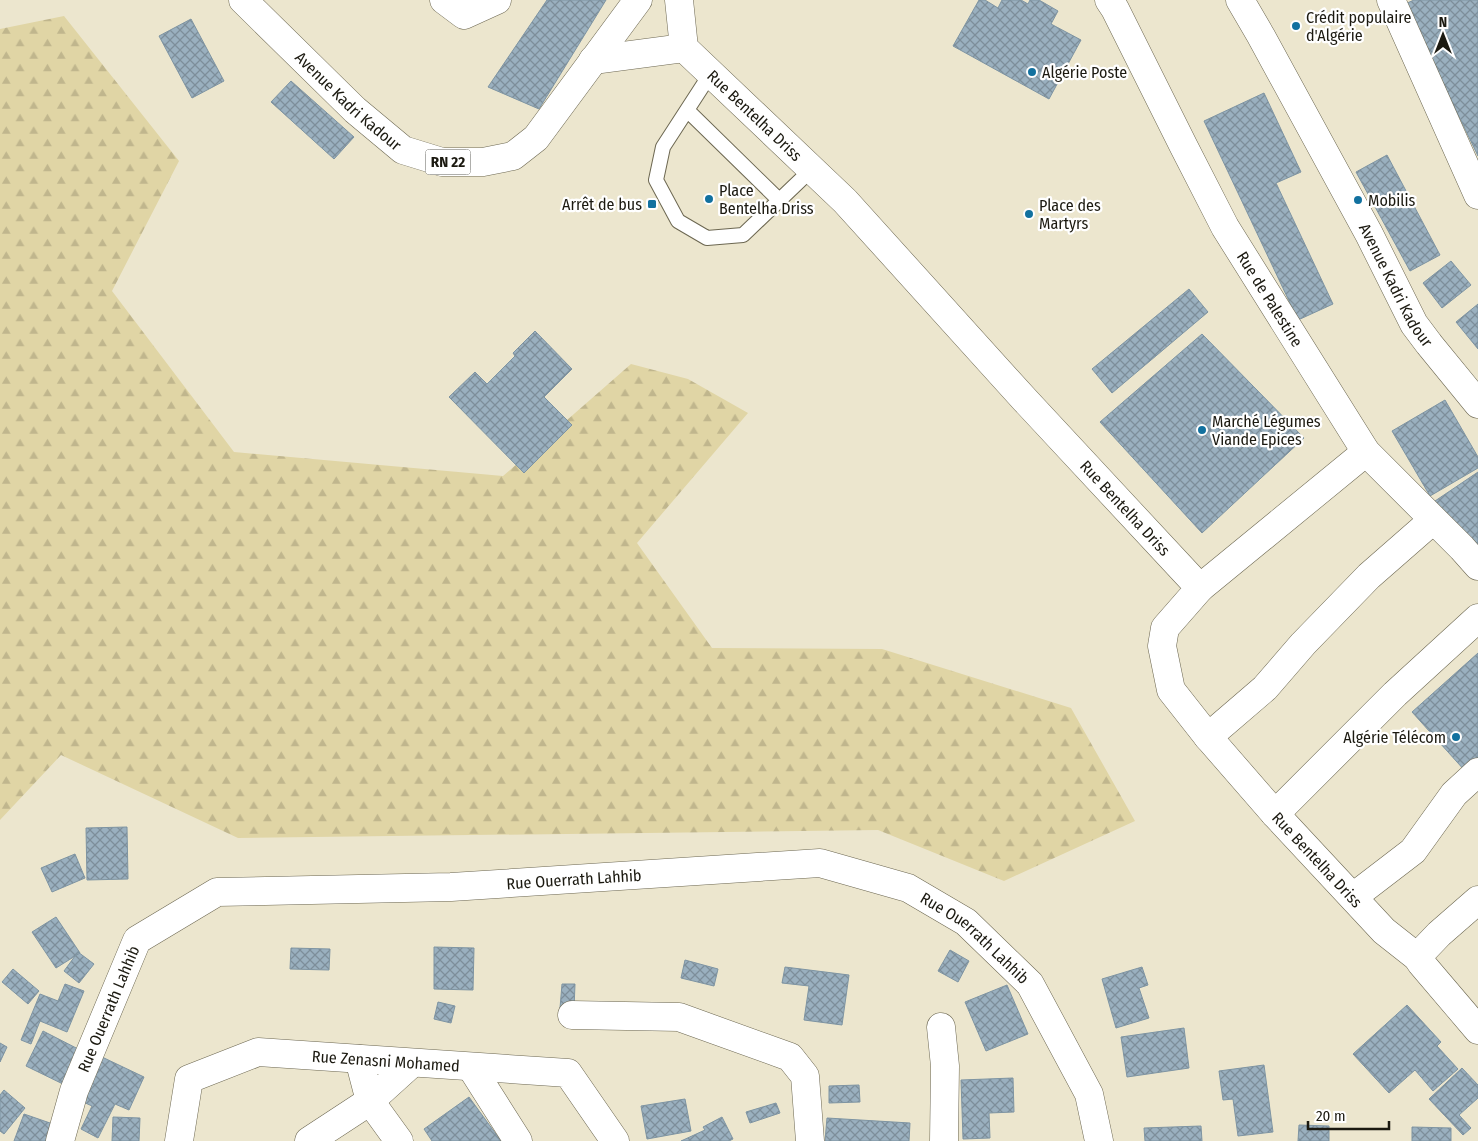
<svg xmlns="http://www.w3.org/2000/svg" width="1478" height="1141" font-family="'Fira Sans Condensed',sans-serif">
<style>
.forest{fill:url(#forest-firs)}
.building{fill:url(#building-cross-hatch);stroke:#7e94a2}
.lines{fill:none;stroke-linecap:round;stroke-linejoin:round}
.lane-casing{stroke:#6c6751;stroke-width:16}
.street-casing{stroke:#6c6751;stroke-width:29}
.primary-casing{stroke:#6c6751;stroke-width:29}
.lane{stroke:#fff;stroke-width:14}
.street{stroke:#fff;stroke-width:28}
.primary{stroke:#fff;stroke-width:28}
.poi-dot{fill:#12719f;stroke:#fff;stroke-width:2}
.labels{text-anchor:middle;stroke-width:4.5;stroke-linejoin:round;paint-order:stroke}
.shield{fill:#fff;stroke:#5f5e58;stroke-width:1}
.shield-label{font-size:15px;font-weight:bold;fill:#1b1910}
.poi-label{font-size:16px;fill:#1b1910;stroke:#fff;text-anchor:start}
.street-label{font-size:16px;fill:#1b1910;stroke:#fff}
</style>
<defs>
<pattern id="forest-firs" width="22" height="20" patternUnits="userSpaceOnUse" patternTransform="scale(1.25)"><rect width="22" height="20" fill="#e0d5a5"/><path d="M5 1l3.5 6h-7zM16 11l3.5 6h-7z" fill="#c0b68d"/></pattern>
<pattern id="building-cross-hatch" width="8" height="8" patternUnits="userSpaceOnUse" patternTransform="scale(1.25)"><rect width="8" height="8" fill="#9ab0bf"/><path d="M0 0l8 8M0 8l8-8" fill="none" stroke="#7d8e9a"/></pattern>
</defs>
<rect width="100%" height="100%" fill="#ece6ce"/>
<path class="forest" d="M64,16l115,145 -67,130 122,161 269,24 128,-112 57,15 60,34 -111,130 75,105 170,1 189,59 64,113 -131,60 -126,-51 -640,8 -177,-83 -61,65v-791z"/>
<path class="building" d="M547,0h59l-67,109 -51,-22z
M979,0h6l13,8 4,-8h19l7,4 2,-4h9l19,11 -7,13 30,16 -32,59 -96,-53z
M1414,0h64v156l-73,-152z
M191,19l33,62 -32,17 -33,-62z
M291,81l63,56 -20,22 -63,-57z
M1264,93l37,79 -25,11 57,121 -35,16 -94,-199z
M1387,155l53,100 -30,16 -54,-99z
M1451,261l20,24 -29,23 -19,-25z
M1189,289l19,23 -96,81 -20,-24z
M1478,304v45l-22,-27z
M535,331l37,38 -28,28 28,28 -48,48 -75,-76 26,-25 12,12 28,-28 -2,-3z
M1202,334l102,104 -102,95 -102,-111z
M1445,400l33,57v11l-48,28 -38,-65z
M1478,472v73l-10,7 -33,-51z
M1478,653v108l-12,11 -54,-60z
M127,827l1,52 -41,1 -1,-52z
M75,854l10,24 -33,14 -11,-24z
M56,917l24,36 -24,15 -24,-36z
M434,947l40,1 -1,42 -39,-1z
M291,948l39,1 -1,21 -39,-1z
M950,950l19,11 -11,21 -20,-11z
M78,952l16,12 -15,19 -15,-12z
M685,960l33,9 -4,17 -33,-8z
M785,967l64,8 -7,50 -38,-5 5,-34 -27,-3z
M1142,967l6,18 -9,3 10,30 -33,10 -14,-49z
M13,969l26,22 -11,13 -26,-22z
M65,984l19,7 -17,41 -27,-11 -9,23 -10,-4 19,-46 18,7z
M562,984h13l-1,25 -14,-1z
M1007,985l21,49 -42,17 -21,-49z
M438,1002l17,4 -4,17 -17,-4z
M1407,1005l34,37 -4,4 21,23 -25,22 -18,-21 -26,23 -36,-39z
M1184,1028l5,40 -62,9 -6,-40z
M43,1031l41,21 -17,34 -41,-20z
M0,1043l7,4 -7,15z
M102,1057l42,20 -15,33 -14,-6 -17,34 -17,-9 11,-23 -11,-5z
M1264,1065l9,67 -35,4 -5,-37 -10,1 -4,-29z
M1462,1068l16,17v13l-19,17 12,13 -8,7 -34,-36z
M1013,1078l1,34 -25,1 1,25 -27,1 -2,-59z
M859,1085l1,17 -31,1v-17z
M4,1090l21,18 -21,26 -4,-3v-36z
M469,1097l32,44h-69l-8,-12z
M685,1099l6,32 -44,8 -6,-33z
M776,1103l4,10 -30,10 -4,-11z
M24,1114l29,10 -7,17h-32z
M113,1117l27,1 -1,23h-27z
M722,1117l11,22 -4,2h-48l24,-11 -2,-3z
M827,1118l83,5 -1,18h-84z
M1299,1125l30,1v15h-31z
M1201,1126l1,15h-57l-1,-13z
M1412,1127l39,1v13h-39z"/>
<g class="lines">
<defs>
<path id="lane" d="M711,73l-48,74 -7,33 22,41 29,17 36,-3 68,-65
M687,110l92,90"/>
<g id="street">
<path d="M444,0l20,15 33,-15"/>
<path id="s1" d="M679,0l5,48 161,153 180,199 175,188 -35,40 -3,18 9,44 37,47 67,77 109,117 33,26 4,6 57,67"/>
<path id="s2" d="M1109,0l6,9 68,136 42,82 141,225 96,96 16,18"/>
<path d="M1391,0l87,195"/>
<path d="M593,60l91,-12"/>
<path d="M1200,588l166,-136"/>
<path d="M1208,737l57,-49 38,-44 66,-68 64,-56"/>
<path d="M1275,814l120,-120 83,-76"/>
<path d="M1353,897l60,-46 41,-57 24,-22"/>
<path d="M1417,957l22,-23 39,-34"/>
<path d="M572,1015l107,2 111,40 15,19 5,65"/>
<path d="M941,1027l4,39 -1,75"/>
<path d="M359,1059l11,42 42,-38"/>
<path d="M471,1067l47,74"/>
<path id="s3" d="M60,1141l14,-50 63,-151 80,-48 234,-5 369,-24 88,25 58,34 64,62 59,110 10,47"/>
<path id="s4" d="M179,1141l10,-62 69,-27 310,21 47,68"/>
<path d="M309,1141l61,-40 29,40"/>
</g>
<g id="primary">
<path id="s5" d="M243,0l112,110 48,40 39,12h41l30,-6 23,-18 102,-138"/>
<path id="s6" d="M1240,0l21,36 108,198 45,90 15,20 49,60"/>
</g>
</defs>
<use href="#lane" class="lane-casing"/>
<use href="#street" class="street-casing"/>
<use href="#primary" class="primary-casing"/>
<use href="#lane" class="lane"/>
<use href="#street" class="street"/>
<use href="#primary" class="primary"/>
</g>
<g class="poi-dot">
<circle cx="1296" cy="26" r="5"/>
<circle cx="1032" cy="72" r="5"/>
<circle cx="709" cy="199" r="5"/>
<circle cx="1358" cy="200" r="5"/>
<rect x="647" y="199" width="10" height="10" rx="2.5"/>
<circle cx="1029" cy="214" r="5"/>
<circle cx="1202" cy="430" r="5"/>
<circle cx="1456" cy="737" r="5"/>
</g>
<g class="labels">
<rect class="shield" x="425.5" y="149.5" width="45" height="25" rx="4"/>
<g class="shield-label">
<text x="448" y="167">RN 22</text>
</g>
<g class="poi-label">
<text x="1306" y="23">Crédit populaire<tspan x="1306" dy="18">d'Algérie</tspan></text>
<text x="1042" y="78">Algérie Poste</text>
<text x="719" y="196">Place<tspan x="719" dy="18">Bentelha Driss</tspan></text>
<text x="1368" y="206">Mobilis</text>
<text x="642" y="210" text-anchor="end">Arrêt de bus</text>
<text x="1039" y="211">Place des<tspan x="1039" dy="18">Martyrs</tspan></text>
<text x="1212" y="427">Marché Légumes<tspan x="1212" dy="18">Viande Epices</tspan></text>
<text x="1446" y="743" text-anchor="end">Algérie Télécom</text>
</g>
<g class="street-label">
<text dy="6" stroke="none"><textPath href="#s5" startOffset="146">Avenue Kadri Kadour</textPath></text>
<text dy="6" stroke="none"><textPath href="#s1" startOffset="146">Rue Bentelha Driss</textPath></text>
<text dy="6" stroke="none"><textPath href="#s6" startOffset="325">Avenue Kadri Kadour</textPath></text>
<text dy="6" stroke="none"><textPath href="#s2" startOffset="340">Rue de Palestine</textPath></text>
<text dy="6" stroke="none"><textPath href="#s1" startOffset="686">Rue Bentelha Driss</textPath></text>
<text dy="6" stroke="none"><textPath href="#s1" startOffset="1136">Rue Bentelha Driss</textPath></text>
<text dy="6" stroke="none"><textPath href="#s3" startOffset="666">Rue Ouerrath Lahhib</textPath></text>
<text dy="6" stroke="none"><textPath href="#s3" startOffset="1088">Rue Ouerrath Lahhib</textPath></text>
<text dy="6" stroke="none"><textPath href="#s3" startOffset="141">Rue Ouerrath Lahhib</textPath></text>
<text dy="6" stroke="none"><textPath href="#s4" startOffset="265">Rue Zenasni Mohamed</textPath></text>
</g>
</g>
<g transform="translate(1443 35)" stroke="#ffffff" stroke-width="4" paint-order="stroke">
<path d="M0-4L9 19L0 12L-9 19Z" fill="#1b1910"/>
<text y="-8" font-size="14" font-weight="bold" text-anchor="middle" fill="#1b1910">N</text>
</g>
<path d="M1308 1121v8h81v-8" fill="none" stroke="#1b1910" stroke-width="2.5"/>
<text x="1316" y="1121" font-size="15" fill="#1b1910" stroke="#ffffff" stroke-width="4" paint-order="stroke">20 m</text>
</svg>
